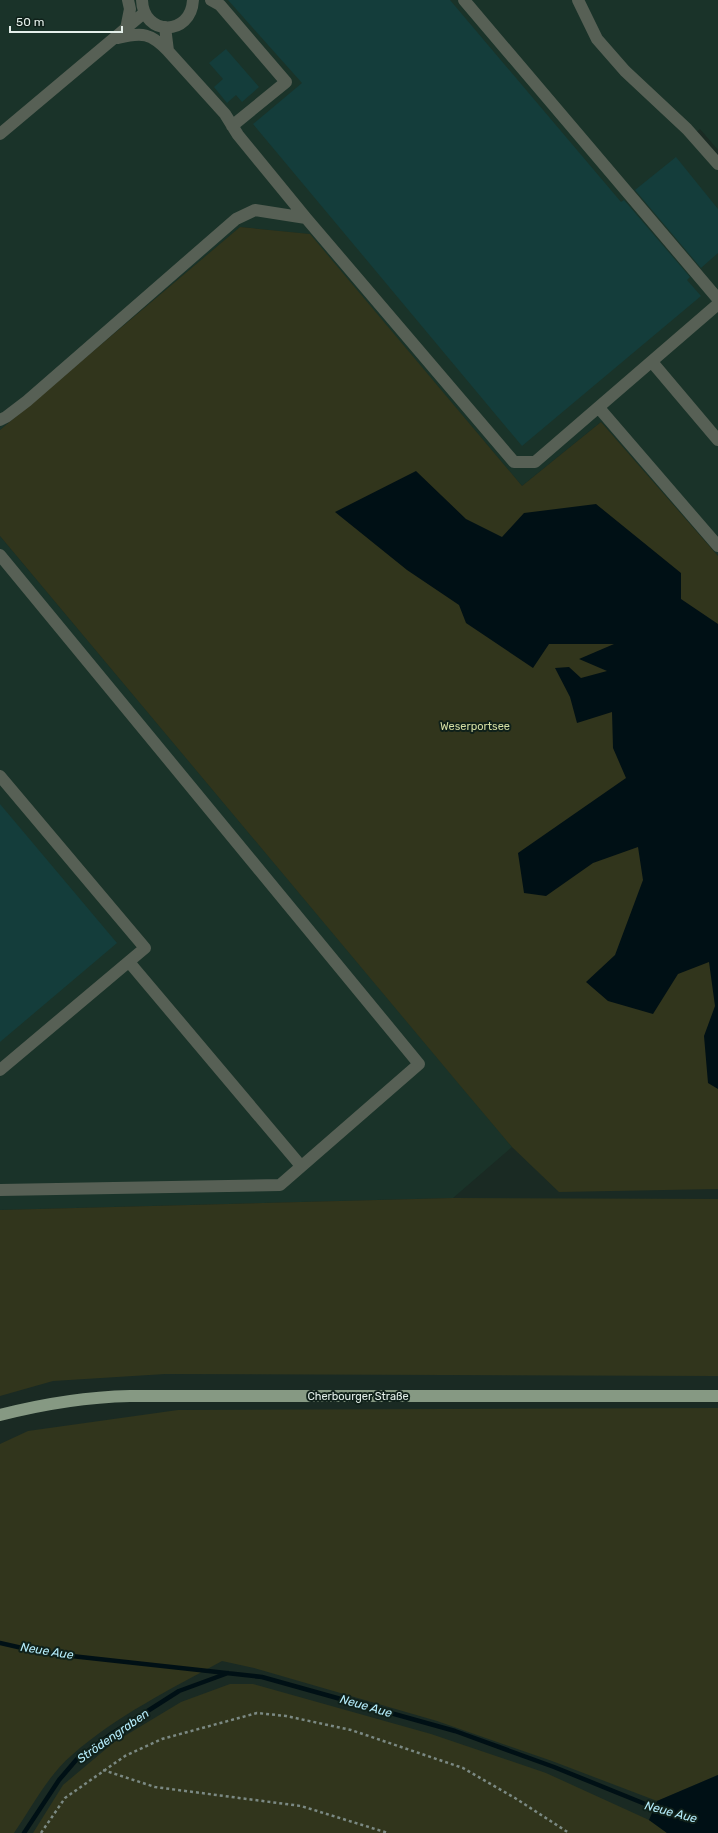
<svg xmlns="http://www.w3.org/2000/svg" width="718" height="1833" font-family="Rubik,sans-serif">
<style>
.built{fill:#1a3329}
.green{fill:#31351c}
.water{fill:#001015}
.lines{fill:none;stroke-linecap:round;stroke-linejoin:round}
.stream{stroke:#001015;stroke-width:4.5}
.building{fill:#143d3b}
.path{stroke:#7b8983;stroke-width:2.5;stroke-dasharray:3 3;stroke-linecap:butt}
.minor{stroke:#576055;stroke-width:12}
.major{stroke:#869983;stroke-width:12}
.labels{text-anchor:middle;stroke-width:4;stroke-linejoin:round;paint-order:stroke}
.park-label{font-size:11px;fill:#d3dda3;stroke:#10211a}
.street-label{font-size:11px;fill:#e4efea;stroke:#10211a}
.water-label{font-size:12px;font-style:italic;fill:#b5edfc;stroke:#10211a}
</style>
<rect width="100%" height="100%" fill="#1a2a23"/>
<path class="built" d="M0,0h718v150l-18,-21 -9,7 27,32v388l-117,-134 -79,64 -213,-252 -69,-7 -240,203z
M0,536l512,611 -59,51 -453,12z"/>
<path class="green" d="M240,227l70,7 212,252 79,-64 117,134v633l-159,3 -47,-45 -54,-64 -458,-547v-106z
M453,1198l265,1v177l-553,-2 -112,7 -53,15v-186z
M718,1408v367l-61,26 -105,-40 -115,-40 -183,-53 -32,-7c-51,28 -106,55 -150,94 -24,20 -40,52 -58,78h-14v-389l28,-13 150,-21z
M230,1684h23l178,50 115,39 103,47 18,13h-634l30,-48 50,-42 68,-41z"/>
<path class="water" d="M416,471l50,48 36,18 22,-24 72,-9 85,69v26l37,25v465l-10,-6 -4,-47 11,-30 -6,-44 -31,12 -25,40 -45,-13 -22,-19 29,-27 28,-75 -5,-33 -45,16 -47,33 -22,-3 -6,-40 108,-75 -13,-30 -1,-36 -35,11 -7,-26 -15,-29 14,-1 12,11 26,-7 -28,-12 35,-15h-65l-16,24 -67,-45 -7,-18 -52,-35 -72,-58z
M718,1775v58h-51l-18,-13 8,-19z"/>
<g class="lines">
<path class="stream" d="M0,1643l44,10 218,24 193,54 99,36 106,43
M24,1833l35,-53 18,-21 33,-24 69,-44 49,-18"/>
</g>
<path class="building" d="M228,0h222l171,202 3,-2 66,77 -3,3 14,16 -179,150 -269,-322 49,-41z
M226,49l33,38 -17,15 -6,-7 -9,8 -13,-16 9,-8 -14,-16z
M676,157l42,52v44l-17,15 -66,-78z
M0,804l117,139 -117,99z"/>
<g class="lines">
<path class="path" d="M103,1770l52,17 146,19 87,27
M41,1833l24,-35 60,-42 37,-17 95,-26 29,3 65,14 112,38 52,30 54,35"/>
<path class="minor" d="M142,0c1,36 49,37 51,0
M211,0l9,5 66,77 -54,44
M464,0l254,299
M578,0l19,39 28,32 62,58 31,35
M165,27l3,24 57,63 13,21 68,83 208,244h21l183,-158
M126,29l4,-20 -2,-9
M118,38c24,-6 33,-5 50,13
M0,134l144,-121
M652,362l66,78
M599,408l119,138
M0,420l6,-3 21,-16 209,-182 19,-9 51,8
M0,555l419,509 -139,121 -280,5
M0,776l145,172 -145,122
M129,962l172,204"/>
<path class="major" d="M0,1415c43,-11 85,-18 130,-19h588"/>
</g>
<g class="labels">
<g class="park-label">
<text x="475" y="730">Weserportsee</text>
</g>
<g class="street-label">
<text x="358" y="1400">Cherbourger Straße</text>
</g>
<g class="water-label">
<text transform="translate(47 1651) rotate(9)" y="4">Neue Aue</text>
<text transform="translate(366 1706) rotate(16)" y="4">Neue Aue</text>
<text transform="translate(113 1736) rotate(-35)" y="4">Strödengraben</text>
<text transform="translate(671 1812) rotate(15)" y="4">Neue Aue</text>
</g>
</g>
<path d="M10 26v6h112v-6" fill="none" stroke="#e4efea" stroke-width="2"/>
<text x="16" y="26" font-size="12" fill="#e4efea" stroke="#10211a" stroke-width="3" paint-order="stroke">50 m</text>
</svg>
